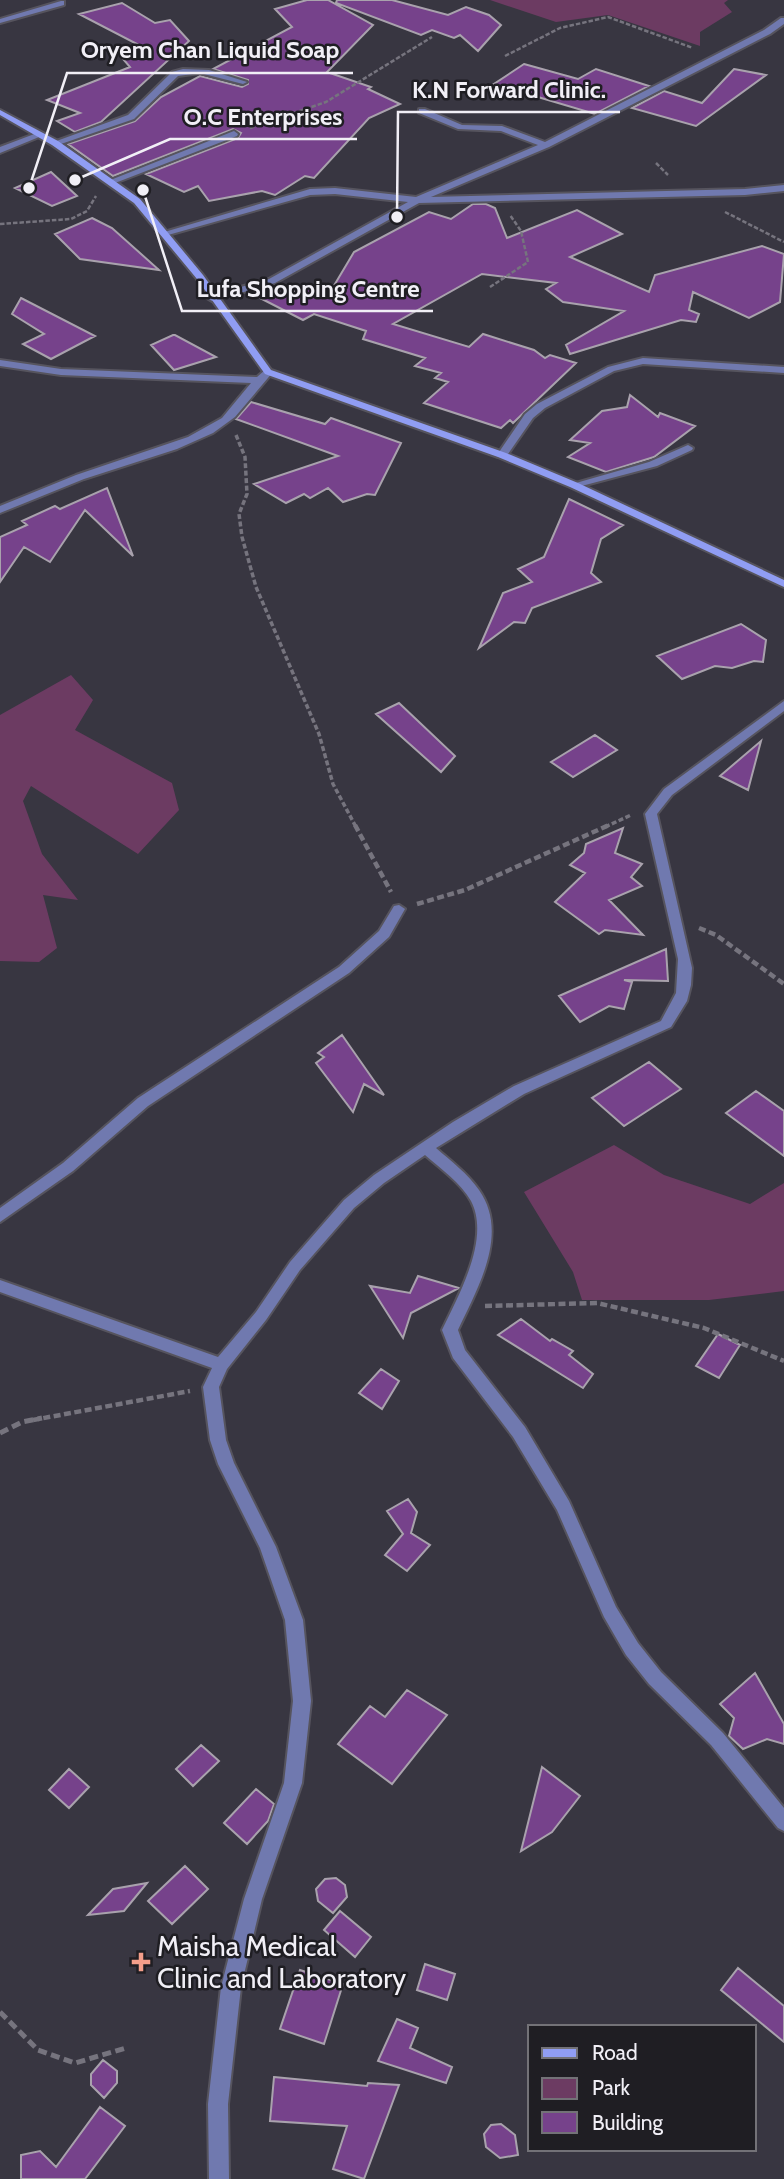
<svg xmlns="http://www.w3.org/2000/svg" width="784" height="2179" font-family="Cabin,sans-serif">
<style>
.green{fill:#6c3b62}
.building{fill:#76428b;stroke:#a9a2ad;stroke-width:2}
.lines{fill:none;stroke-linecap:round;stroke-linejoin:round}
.street-casing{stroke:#56545e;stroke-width:4}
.secondary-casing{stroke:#56545e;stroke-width:4}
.path-far3{stroke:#76747e;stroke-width:2.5;stroke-dasharray:4.5 2;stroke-linecap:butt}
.path-far2{stroke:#76747e;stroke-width:3.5;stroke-dasharray:5 2.5;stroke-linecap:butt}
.path-far1{stroke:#76747e;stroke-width:4.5;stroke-dasharray:7 3.5;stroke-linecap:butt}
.path{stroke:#76747e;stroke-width:5;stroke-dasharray:9 4.5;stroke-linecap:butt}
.street{fill:#7079af;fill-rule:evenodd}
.secondary{fill:#909df3;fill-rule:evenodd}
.poi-dot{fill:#f49e8a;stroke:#1f1e23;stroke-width:2.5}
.labels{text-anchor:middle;stroke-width:5;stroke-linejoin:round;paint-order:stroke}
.near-poi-label{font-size:28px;fill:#f1eff6;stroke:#1f1e23;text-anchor:start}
.leader{fill:none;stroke:#f1eff6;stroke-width:2.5}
.callout-dot{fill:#f1eff6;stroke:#1f1e23;stroke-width:2.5}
.callout-label{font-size:24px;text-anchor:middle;font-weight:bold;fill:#f1eff6;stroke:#1f1e23;stroke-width:5;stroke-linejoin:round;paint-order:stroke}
</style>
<rect width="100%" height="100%" fill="#383641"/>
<path class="green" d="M490,0h238l-4,3 8,9 -32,20v14l-92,-31 -52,7z
M71,675l22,25 -18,30 97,53 7,27 -41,44 -107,-68 -8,15 19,53 36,46 -35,-5 14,53 -18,14 -39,-1v-246z
M614,1145l50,30 86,29 34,-21v108l-75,9h-127l-9,-28 -49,-80z"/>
<path class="building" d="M307,0h21l45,25 -46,47 44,15 -3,2 32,15 -31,14 -55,60 -9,-2 -30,19 -13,-4 -53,10 -11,-15 -14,6 -38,-18 92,-36 3,-5 -8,-4 -120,47 -45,-32 67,-23 26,-24 39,-21 42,11 6,-3v-4l-35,-11 79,-42 -17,-18z
M337,0h55l56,15 18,-8 23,8 12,10 -23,26 -18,-16 -6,3 -22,-8 -11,5 -85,-32z
M122,3l33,20 15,-3 19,21 -88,81 -26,10 -18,-11 23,-8 -33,-13 83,-33 -12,-14 19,-9 -58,-30z
M524,64l54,15 18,-10 53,17 -54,28 -101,-30z
M734,69l32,6 -70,51 -64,-18 32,-17 38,12z
M51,172l26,24 -25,10 -37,-18z
M473,204h13l9,4 12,30 70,-28 45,24 -52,23 79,35 6,-17 107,-29 22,8 -4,48 -31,16 -56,-26 -4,18 10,4 -3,8 -15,-2 -111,34 -4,-9 58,-34 -61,-9 -17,-13 10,-6 -74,-9 -89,50 76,23 14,-13 51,16 11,8 5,-3 26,8 -63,60 -3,-3 -9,8 -77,-25 24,-21 -13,-4 6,-5 -26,-7 10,-8 -62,-19 3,-8 -52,-17 -11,6 -41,-21 52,-12 15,7 25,-42 75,-40 22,7z
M92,218l20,10 47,42 -79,-11 -25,-25z
M21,298l74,38 -44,23 -28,-15 21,-10 -32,-20z
M173,335h2l41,22 -42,13 -23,-25z
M630,395l28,22 2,-4 35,13 -41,31 -48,15 -38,-15 22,-14 -20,-3 32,-29 25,-4z
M251,402l74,22 6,-6 70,25 -26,52 -8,-1 -24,8 -15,-14 -18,10 -6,-4 -18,9 -32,-19 84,-28 -102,-37z
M107,488l26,68 -48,-46 -35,52 -26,-15 -24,35v-45l27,-12 -5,-4 33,-15 5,3z
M569,499l54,26 -22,14 -10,34 10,9 -69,26 -7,15 -11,-1 -35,26 24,-55 29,-11 -14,-13 26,-12z
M741,624l25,16 -3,22 -9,-1 -22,7 -17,-2 -33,13 -25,-23z
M399,703l56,53 -14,16 -65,-58z
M595,735l22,15 -44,27 -22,-15z
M761,741l-13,49 -28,-14z
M623,828l-8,25 27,11 -11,13 11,9 -33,14 34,35 -38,-5 -6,4 -44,-32 30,-29 -15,-8 14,-12 2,-9z
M666,949l2,32 -44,-1 8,2 -8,27 -15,-3 -29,16 -21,-26z
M342,1035l42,60 -20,-11 -11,28 -37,-49 8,-6 -6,-4z
M649,1062l32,27 -57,37 -32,-28z
M756,1091l28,20v45l-58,-43z
M418,1276l41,12 -48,25 -8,25 -33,-52 40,7z
M521,1319l29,22 2,-2 21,12 -4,4 24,19 -10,14 -85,-53z
M718,1334l22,11 -21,33 -23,-12z
M381,1369l18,12 -17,28 -23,-16z
M408,1499l9,13 -6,21 19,12 -23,26 -22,-16 18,-21 -16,-23z
M755,1673l29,51v20l-17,-5 -24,10 -14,-13 5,-18 -14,-14z
M407,1690l40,25 -55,69 -54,-40 32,-38 15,11z
M201,1745l18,16 -26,25 -17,-17z
M542,1767l38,29 -28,36 -31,19z
M69,1769l20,18 -20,21 -20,-18z
M256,1789l18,15 -6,17 -21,23 -23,-21z
M185,1866l23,23 -36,35 -24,-23z
M336,1878l9,7 2,12 -14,16 -15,-12 -2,-12 9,-10z
M147,1883l-23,28 -36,4 25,-26z
M340,1911l31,26 -16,20 -31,-27z
M425,1964l30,10 -8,26 -30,-10z
M738,1968l46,38v36l-63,-52z
M300,1970l43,14 -19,60 -44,-15z
M397,2019l21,9 -8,20 42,19 -6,16 -68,-22z
M103,2060l14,11v12l-13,15 -13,-13v-11z
M274,2077l93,9 1,-3 31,2 -35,94 -31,-10 14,-43 -77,-5z
M100,2107l25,19 -40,53h-64v-24l19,-4 16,16z
M501,2124l14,11 3,20 -18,3 -14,-11 -2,-13 7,-9z"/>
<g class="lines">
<defs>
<path id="street" d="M61,1h3v4l-64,18v-4z
M781,18h3v6l-14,10 -221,113 -118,50 314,-8 39,-4v6l-39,4 -326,8 -144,80 -63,18 -5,-3 2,-2 60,-17 139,-77 -73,-8 -25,1 -142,40 -7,-2 149,-44 25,-1 81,9 122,-52 -37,-14 -43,-2 -39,-16v-4h6l37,16 40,1 43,16 219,-112z
M183,69l26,1 38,12 -4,2 -43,-11 -22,3 -44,43 -76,26 -7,-2 77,-28 44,-43z
M234,131l4,3 -1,2 -122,47 -7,-2z
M37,133l7,2 -44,18v-6z
M643,358l141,9v6l-141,-9 -29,7 -69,37 -12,10 -27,39h-8l-1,-2 28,-41 12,-10 71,-37z
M0,360l61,9 196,8 8,-7 8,2 -38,45 -22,16 -36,16 -93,30 -84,34v-7l76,-31 112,-38 34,-19 29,-35 -190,-8 -61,-9z
M688,445l5,3 -1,2 -35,16 -83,22 -5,-3 80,-23z
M784,701v10l-112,84 -15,19 35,154 -1,17 -4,16 -16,26 -147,67 -88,54c15,13 32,26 43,42 31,44 -2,99 -21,140l7,20 60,77 44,74 47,106 22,36 23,29 62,61 61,75v23l-6,-3 -67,-83 -62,-61 -23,-29 -22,-38 -47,-107 -44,-73 -60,-79 -11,-28c16,-34 49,-91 29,-129 -10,-18 -30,-32 -46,-46l-41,28 -30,25 -54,62 -34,50 -39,49 -8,18 7,53 8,23 42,84 27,73 8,81 -9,82 -40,116 -21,88 -13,117 1,75h-20l-1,-75 13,-117 23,-88 40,-116 9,-82 -8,-81 -25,-72 -42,-84 -8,-24 -7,-53 9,-19 -212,-76v-12l218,77 38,-45 34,-50 54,-62 30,-25 79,-53 61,-36 147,-65 15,-28 2,-34 -33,-145 19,-25z
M399,905l6,4 -16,28 -40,36 -201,133 -75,65 -73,51v-14l63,-45 75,-65 201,-131 40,-36 15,-25z"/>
<path id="secondary" d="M0,110l58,31 82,58 63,76 68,95 235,83 72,30 206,97v7l-214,-100 -72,-30 -233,-83 -68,-95 -63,-76 -82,-58 -52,-30z"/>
</defs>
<use href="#street" class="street-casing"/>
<use href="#secondary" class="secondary-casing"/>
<path class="path-far3" d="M505,56l55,-28 48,-11 85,31
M250,128l76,-26 106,-65
M656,163l12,12
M725,212l59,30
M0,224l71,-5 16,-8 9,-15
M490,287l38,-25 -7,-31 -11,-16"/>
<path class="path-far2" d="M236,435l9,22 2,37 -8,20 3,23 14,50 63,147 14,50 23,43
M605,827l26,-12"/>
<path class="path-far1" d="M355,825l36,67
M417,904l48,-14 144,-65
M699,928l17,7 68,49
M485,1306l112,-3 107,25 80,33
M33,1420l157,-29"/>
<path class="path" d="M0,1433l22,-11 20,-4
M0,2012l38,38 37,13 51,-15"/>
<use href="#street" class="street"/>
<use href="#secondary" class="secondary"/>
</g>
<path class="poi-dot" d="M137.5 1951.5h7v7h7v7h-7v7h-7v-7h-7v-7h7z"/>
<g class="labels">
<g class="near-poi-label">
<text x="157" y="1956">Maisha Medical<tspan x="157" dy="32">Clinic and Laboratory</tspan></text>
</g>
</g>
<path class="leader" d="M29 188L67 73H353M397 217L398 112H620M75 180L170 139H357M143 190L182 311H433"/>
<g class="callout-dot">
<circle cx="29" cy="188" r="7"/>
<circle cx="397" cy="217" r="7"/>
<circle cx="75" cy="180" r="7"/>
<circle cx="143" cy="190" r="7"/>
</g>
<g class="callout-label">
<text x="210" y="58">Oryem Chan Liquid Soap</text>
<text x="509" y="98">K.N Forward Clinic.</text>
<text x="263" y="125">O.C Enterprises</text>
<text x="308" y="297">Lufa Shopping Centre</text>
</g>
<rect x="528" y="2025" width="228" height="126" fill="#1f1e23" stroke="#737277" stroke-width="2"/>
<rect x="542" y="2048" width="35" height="10" fill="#909df3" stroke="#737277" stroke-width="2"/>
<text x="592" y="2060" font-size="21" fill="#f1eff6">Road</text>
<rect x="542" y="2078" width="35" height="21" fill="#6c3b62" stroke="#737277" stroke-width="2"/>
<text x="592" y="2095" font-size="21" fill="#f1eff6">Park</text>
<rect x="542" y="2112" width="35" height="21" fill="#76428b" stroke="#737277" stroke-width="2"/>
<text x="592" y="2130" font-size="21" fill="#f1eff6">Building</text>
</svg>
